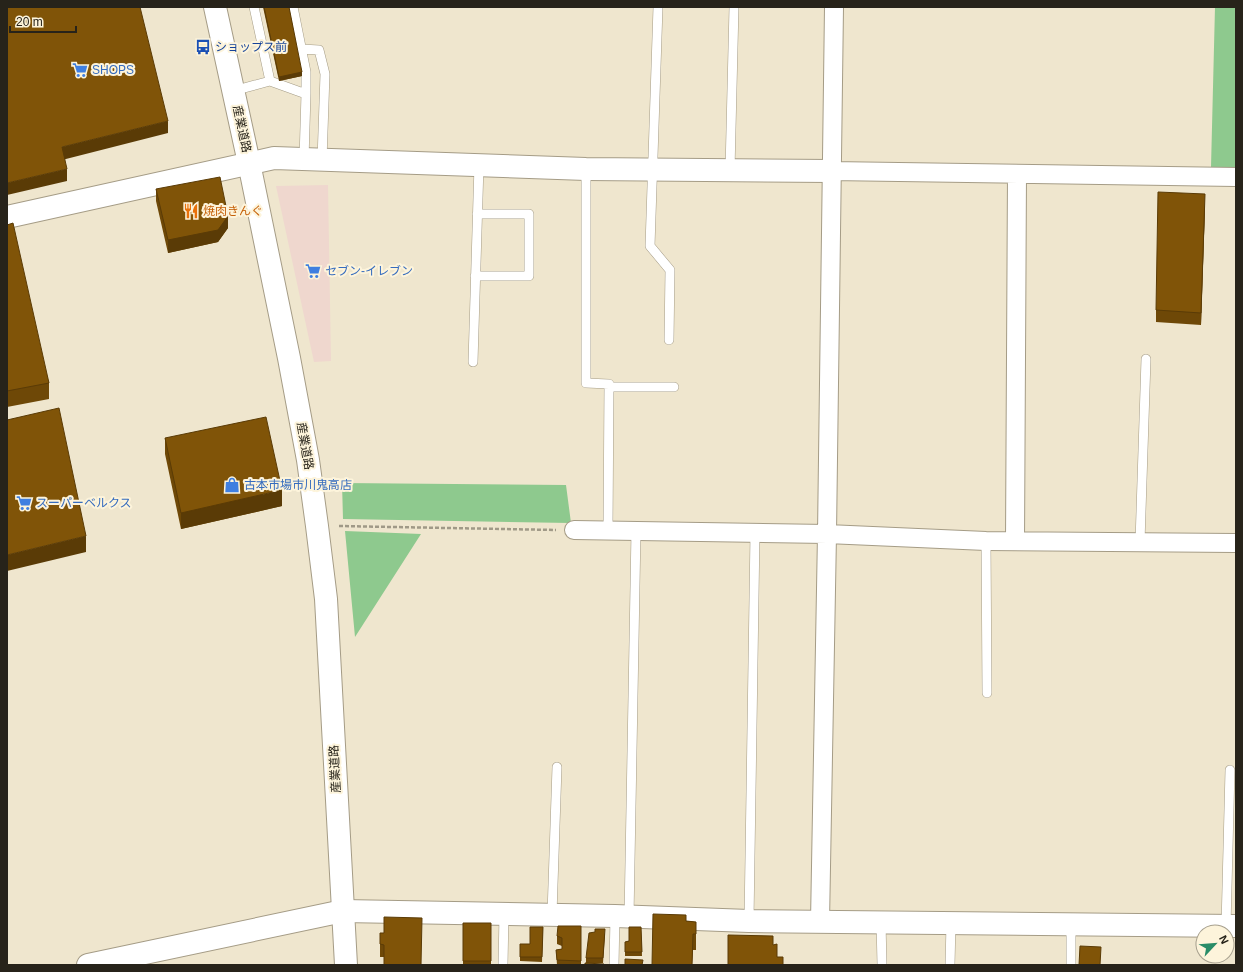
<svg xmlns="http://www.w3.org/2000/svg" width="1243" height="972" font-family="Arial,'Noto Sans JP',sans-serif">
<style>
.commercial{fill:#efd7ce}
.green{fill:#8ec98e}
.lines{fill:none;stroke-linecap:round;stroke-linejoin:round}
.service-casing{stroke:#a59c86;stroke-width:10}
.minor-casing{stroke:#a59c86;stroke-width:20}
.tertiary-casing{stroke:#a59c86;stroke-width:24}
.secondary-casing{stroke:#a59c86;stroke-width:24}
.path{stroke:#a09987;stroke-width:2.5;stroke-dasharray:4 2;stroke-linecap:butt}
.service{stroke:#fff;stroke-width:9}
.minor{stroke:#fff;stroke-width:18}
.tertiary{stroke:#fff;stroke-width:22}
.secondary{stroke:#fff;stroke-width:22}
.wall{fill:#6e4807}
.shaded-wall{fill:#5a3b06}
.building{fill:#805408;stroke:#5a3b06}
.labels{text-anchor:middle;stroke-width:4;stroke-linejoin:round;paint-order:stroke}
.transit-label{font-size:12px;fill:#164399;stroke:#fdf4db;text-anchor:start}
.shop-label{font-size:12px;fill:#366cbe;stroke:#fdf4db;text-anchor:start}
.street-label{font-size:12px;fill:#27231a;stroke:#fdf4db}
.food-label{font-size:12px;fill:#c56008;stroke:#fdf4db;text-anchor:start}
</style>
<rect width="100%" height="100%" fill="#efe6ce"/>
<path class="commercial" d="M328,185l3,176 -17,1 -38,-176z"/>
<path class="green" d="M1215,7h21v160h-25z
M342,483l224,2 5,38 -228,-4z
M345,531l76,3 -66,103z"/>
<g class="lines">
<defs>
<path id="service" d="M254,7l16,74 36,13v-22l-13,-65
M658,7l-8,239 20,24 -1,70
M302,49l17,1 6,24 -3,86
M233,91l37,-10
M304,159l2,-65
M586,169v214l23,1 -1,146
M730,170l4,-163
M475,276h54v-62h-52
M473,362l6,-197
M609,387h65
M986,541l1,152
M1140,542l6,-183
M552,914l5,-147
M629,917l7,-386
M749,921l6,-388
M881,922l1,43
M1071,924v41
M1226,926l4,-156
M503,965l1,-51
M614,965l1,-49
M950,965l1,-42"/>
<path id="minor" d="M831,171l405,6
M574,530l253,4 159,7 250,2
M1015,541l2,-366
M820,922l7,-388 7,-527"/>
<path id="tertiary" d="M7,217l267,-59 312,11 245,2
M88,965l255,-54 272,5 134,5 487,5"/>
<path id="secondary" d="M215,7l34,156 40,195 19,102 9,66 9,73 20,366"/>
</defs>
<use href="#service" class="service-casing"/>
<use href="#minor" class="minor-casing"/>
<use href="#tertiary" class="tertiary-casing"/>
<use href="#secondary" class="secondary-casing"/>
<path class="path" d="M339,526l217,4"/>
<use href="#service" class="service"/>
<use href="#minor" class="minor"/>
<use href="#tertiary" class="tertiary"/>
<use href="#secondary" class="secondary"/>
</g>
<path class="wall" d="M263,7h26l13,69 -23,5z
M156,189l72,39 -10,14 -50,11 -12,-52z
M1205,206l-4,119 -45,-3v-12z
M7,225l42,158v16l-42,8z
M165,438l117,68 -101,23 -16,-75z
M686,921l10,1v28h-3l-1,15h-40z
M463,923h28v42h-28z
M581,926v39h-24l-1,-15 6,-1v-3l-5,-2v-8z
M543,927l-1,35 -22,-1v-17h10z
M641,927l1,29h-17v-14l4,-1z
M380,933h4v24h-4z
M605,933l-2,30h-17v-5z"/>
<path class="shaded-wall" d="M302,72v4l-23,5v-4z
M168,121v12l-106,27v-13z
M67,169v12l-60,14v-12z
M1205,194v12l-4,119v-12z
M228,216v12l-10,14 -50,11v-13z
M282,490v16l-101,23v-16z
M86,536v16l-79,19v-16z"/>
<path class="building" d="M7,7h133l28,114 -106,26 5,22 -60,14z
M264,7h25l13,65 -23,5z
M220,177l8,39 -10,14 -50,10 -12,-51z
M1158,192l47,2 -4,119 -45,-3z
M13,223l36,160 -42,8v-166z
M59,408l27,128 -79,19v-135z
M266,417l16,73 -101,23 -16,-75z
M653,914l33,1v6l10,1v12h-3l-1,31h-40z
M384,917l38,1 -1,47h-37v-20l-4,-1v-11h4z
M463,923h28v38h-28z
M558,926h23v35l-24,-1 -1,-10 6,-1v-11l-5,-2z
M530,927h13l-1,30h-22v-13h10z
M629,927h12l1,25h-17v-10l4,-1z
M595,929h10l-2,29h-17l3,-25 6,-1z
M728,935l45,1v9l4,-1v13h6v8h-55z
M1080,946l21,1 -1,18h-21z
M625,959l18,1 -1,5h-17z
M585,963l19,1v1h-19z"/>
<defs>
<symbol id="bus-bare" viewBox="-9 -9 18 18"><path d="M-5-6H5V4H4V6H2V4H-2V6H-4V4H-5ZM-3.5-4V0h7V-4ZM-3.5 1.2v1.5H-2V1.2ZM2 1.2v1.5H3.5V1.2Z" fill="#1a4fb4" stroke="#fdf4db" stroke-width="2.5" paint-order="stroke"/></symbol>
<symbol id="supermarket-bare" viewBox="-9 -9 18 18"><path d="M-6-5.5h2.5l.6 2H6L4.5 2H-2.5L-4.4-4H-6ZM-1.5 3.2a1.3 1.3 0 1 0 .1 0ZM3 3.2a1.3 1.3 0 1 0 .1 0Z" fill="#3f7fe0" stroke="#fdf4db" stroke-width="2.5" paint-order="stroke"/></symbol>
<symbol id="restaurant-bare" viewBox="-9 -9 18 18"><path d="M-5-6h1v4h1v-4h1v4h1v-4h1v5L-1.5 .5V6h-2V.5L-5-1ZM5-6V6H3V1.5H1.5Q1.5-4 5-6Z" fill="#e8710a" stroke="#fdf4db" stroke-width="2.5" paint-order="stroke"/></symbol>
<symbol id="shop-bare" viewBox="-9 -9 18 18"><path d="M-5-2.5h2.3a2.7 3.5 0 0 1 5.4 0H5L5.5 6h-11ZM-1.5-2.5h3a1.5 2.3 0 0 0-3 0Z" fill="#3f7fe0" stroke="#fdf4db" stroke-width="2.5" paint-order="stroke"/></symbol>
</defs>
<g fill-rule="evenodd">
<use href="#bus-bare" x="192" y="36" width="22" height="22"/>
<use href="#supermarket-bare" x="69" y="59" width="22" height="22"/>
<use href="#restaurant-bare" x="180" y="200" width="22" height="22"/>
<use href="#supermarket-bare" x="302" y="260" width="22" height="22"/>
<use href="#shop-bare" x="221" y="474" width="22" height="22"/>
<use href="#supermarket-bare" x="13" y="492" width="22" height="22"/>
</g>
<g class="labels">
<g class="transit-label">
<text x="215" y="51">ショップス前</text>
</g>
<g class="shop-label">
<text x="92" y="74">SHOPS</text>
<text x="325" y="275">セブン-イレブン</text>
<text x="244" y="489">古本市場市川鬼高店</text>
<text x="36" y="507">スーパーベルクス</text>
</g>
<g class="street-label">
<text transform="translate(242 129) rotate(78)" y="4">産業道路</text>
<text transform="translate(305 446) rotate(80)" y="4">産業道路</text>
<text transform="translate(335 769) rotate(-93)" y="4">産業道路</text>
</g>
<g class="food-label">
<text x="203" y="215">焼肉きんぐ</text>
</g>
</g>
<rect width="1243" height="972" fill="none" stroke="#27231a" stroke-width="16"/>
<g transform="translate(1215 944) rotate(64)"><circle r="19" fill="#fdf4db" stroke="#a7a08e"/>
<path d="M0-3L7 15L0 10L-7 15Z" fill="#2a8d68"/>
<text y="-6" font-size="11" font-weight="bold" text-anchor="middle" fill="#27231a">N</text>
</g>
<path d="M10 26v6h66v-6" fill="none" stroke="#27231a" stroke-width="2"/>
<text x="16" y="26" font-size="12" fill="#27231a" stroke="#fdf4db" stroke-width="3" paint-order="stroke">20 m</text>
</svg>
